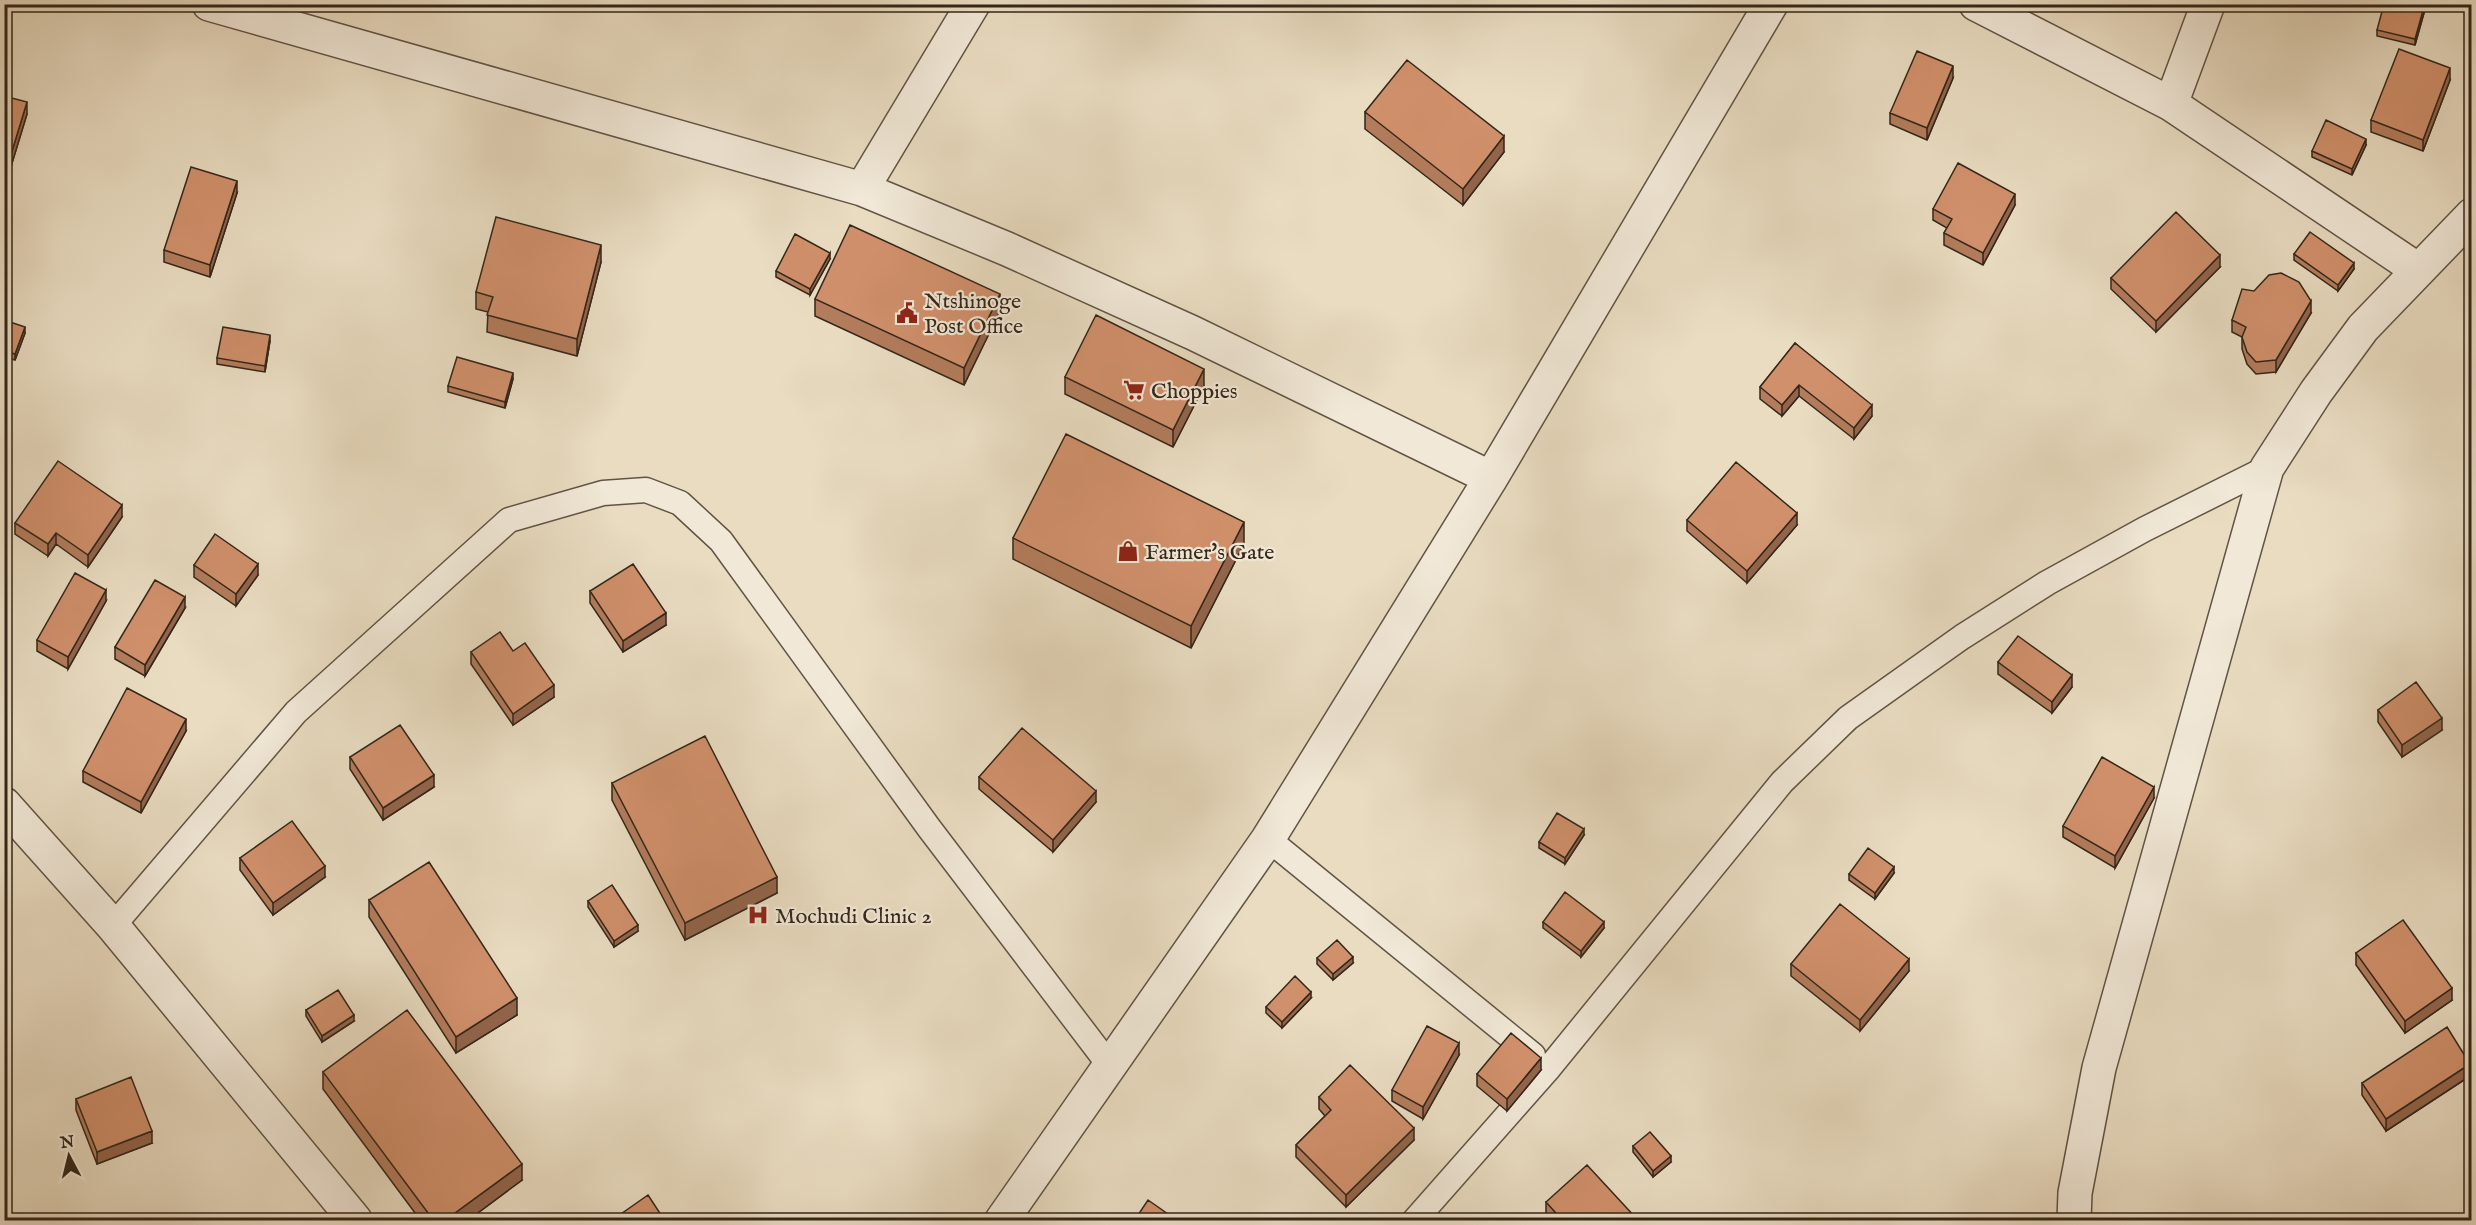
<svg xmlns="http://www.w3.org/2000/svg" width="2476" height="1225" font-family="'IM FELL English',serif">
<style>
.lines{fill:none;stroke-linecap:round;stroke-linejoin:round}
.service-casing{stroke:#605444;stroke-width:27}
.minor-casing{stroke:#605444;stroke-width:36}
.service{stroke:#f1e8d7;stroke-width:24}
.minor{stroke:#f1e8d7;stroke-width:33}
.wall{fill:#b37c5c;stroke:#33261a;stroke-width:1.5}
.shaded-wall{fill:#92654b;stroke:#33261a;stroke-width:1.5}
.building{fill:#d0906b;stroke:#33261a;stroke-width:1.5}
.labels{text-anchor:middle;stroke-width:4.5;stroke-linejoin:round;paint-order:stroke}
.poi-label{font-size:22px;fill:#33261a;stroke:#f1e8d7;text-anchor:start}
</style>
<rect width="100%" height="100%" fill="#e9dcc1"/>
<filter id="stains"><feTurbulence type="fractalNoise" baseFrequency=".00333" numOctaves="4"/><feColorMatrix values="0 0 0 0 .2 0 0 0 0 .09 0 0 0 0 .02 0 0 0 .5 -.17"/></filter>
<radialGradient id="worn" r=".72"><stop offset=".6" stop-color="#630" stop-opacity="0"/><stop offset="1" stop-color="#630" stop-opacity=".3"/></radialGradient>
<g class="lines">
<defs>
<path id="service" d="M1268,839l265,216
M113,926l183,-214 213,-192 94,-27 43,-3 34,13 41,38 208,287 181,238
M1415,1220l134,-152 233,-286 66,-64 114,-81 85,-54 98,-54 122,-61"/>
<path id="minor" d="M209,4l653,185 145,60 186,84 298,145
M1976,4l195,100 247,166
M2171,104l37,-100
M862,189l111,-185
M4,804l109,122 242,294
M1002,1220l266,-381 223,-361 280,-474
M2074,1220l1,-27 24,-125 168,-600 49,-76 47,-64 109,-113"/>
</defs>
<use href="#service" class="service-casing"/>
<use href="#minor" class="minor-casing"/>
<use href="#service" class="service"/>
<use href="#minor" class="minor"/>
</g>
<path class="wall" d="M2424,13l-9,32 -38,-9v-6z
M1953,78l-26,62 -37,-16v-11z
M2450,80l-27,71 -52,-19v-12z
M4,96l23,18 -18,59 -5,-1z
M1365,112l139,40 -41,53 -98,-76z
M2366,145l-14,30 -40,-18v-6z
M237,193l-27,84 -46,-15v-12z
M2015,205l-32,60 -39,-20v-12l3,-5 -14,-8v-11z
M2294,254l60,15 -16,22 -44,-31z
M830,259l-20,36 -34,-18v-6z
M601,262l-24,94 -90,-24 1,-20 -12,-3v-17z
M2220,267l-64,65 -45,-43v-11z
M815,299l185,12 -36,74 -149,-69z
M2311,313l-35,59 -20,2 -9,-10 -5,-15v-12l-10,-5v-12z
M4,320l21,13 -10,27 -11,-3z
M270,341l-5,31 -48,-8v-6z
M1795,343l77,73 -18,23 -55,-43 -17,20 -22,-17v-12z
M1065,377l139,9 -31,61 -108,-53z
M513,379l-8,29 -57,-16v-6z
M122,517l-34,50 -32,-23 -8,12 -33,-22v-11z
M1687,520l110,5 -50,58 -60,-52z
M1013,538l231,6 -53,104 -178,-89z
M194,565l64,10 -22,31 -42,-29z
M590,591l76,34 -43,27 -33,-49z
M106,601l-38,68 -31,-18v-11z
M185,608l-40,68 -30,-17v-12z
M513,651l41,46 -41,28 -42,-61v-12z
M1998,662l74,25 -20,26 -54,-39z
M2378,710l64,20 -40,27 -24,-35z
M186,731l-45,82 -58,-31v-11z
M350,757l84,30 -51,33 -33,-51z
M979,777l117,25 -43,50 -74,-63z
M612,783l165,110 -92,47 -73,-140z
M2154,798l-39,70 -52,-31v-11z
M1584,835l-19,29 -26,-16v-6z
M240,858l85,19 -52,38 -33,-45z
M1894,873l-19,26 -26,-19v-6z
M369,900l148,115 -61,38 -87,-136z
M588,901l50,30 -24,16 -26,-40z
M1543,922l61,6 -23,29 -38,-29z
M2356,953l96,47 -47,33 -49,-68z
M1317,958l36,5 -20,17 -16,-16z
M1791,964l118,7 -49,60 -69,-55z
M1311,998l-29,30 -16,-15v-6z
M306,1010l48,11 -32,21 -16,-26z
M1459,1055l-36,64 -31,-18v-11z
M1541,1070l-34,41 -30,-25v-12z
M323,1072l199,108 -55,41h-46l-98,-132z
M2470,1076l-84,55 -24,-36v-12z
M1319,1097l95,43 -68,67 -50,-50v-12l29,-29 -6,-7z
M76,1099l76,44 -55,21 -21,-54z
M1633,1146l38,16 -18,15 -20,-25z
M1546,1202l90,19h-84l-6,-7z"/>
<path class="shaded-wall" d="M2424,7v6l-9,32v-6z
M1953,66v12l-26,62v-12z
M2450,68v12l-27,71v-11z
M27,102v12l-18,59v-12z
M1504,136v16l-41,53v-16z
M2366,139v6l-14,30v-6z
M237,181v12l-27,84v-12z
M2015,194v11l-32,60v-12z
M601,245v17l-24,94v-17z
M830,253v6l-20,36v-6z
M2220,255v12l-64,65v-11z
M2354,263v6l-16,22v-6z
M1000,294v17l-36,74v-17z
M2311,301v12l-35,59v-12z
M25,327v6l-10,27v-6z
M270,335v6l-5,31v-6z
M1204,369v17l-31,61v-17z
M513,373v6l-8,29v-6z
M1799,385v11l-17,20v-11z
M1872,405v11l-18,23v-11z
M122,505v12l-34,50v-12z
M1797,513v12l-50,58v-12z
M1244,522v22l-53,104v-22z
M56,533v11l-8,12v-12z
M258,564v11l-22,31v-12z
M106,590v11l-38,68v-12z
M185,597v11l-40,68v-11z
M666,613v12l-43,27v-11z
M2072,675v12l-20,26v-11z
M554,685v12l-41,28v-11z
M2442,718v12l-40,27v-12z
M186,719v12l-45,82v-11z
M434,775v12l-51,33v-12z
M2154,787v11l-39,70v-12z
M1096,791v11l-43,50v-12z
M1584,829v6l-19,29v-6z
M325,866v11l-52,38v-12z
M1894,867v6l-19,26v-6z
M777,877v16l-92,47v-17z
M1604,922v6l-23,29v-6z
M638,925v6l-24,16v-6z
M1353,957v6l-20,17v-6z
M1909,959v12l-49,60v-11z
M2452,988v12l-47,33v-12z
M1311,992v6l-29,30v-6z
M517,998v17l-61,38v-16z
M354,1015v6l-32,21v-6z
M1459,1043v12l-36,64v-12z
M1541,1058v12l-34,41v-12z
M2470,1064v12l-84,55v-12z
M1414,1128v12l-68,67v-12z
M152,1131v12l-55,21v-12z
M1671,1156v6l-18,15v-6z
M522,1164v16l-55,41h-23z"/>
<path class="building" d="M2384,4h30l10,3 -9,32 -38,-9z
M2399,49l51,19 -27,72 -52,-20z
M1917,51l36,15 -26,62 -37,-15z
M1407,60l97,76 -41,53 -98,-77z
M4,96l23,6 -18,59 -5,-1z
M2326,120l40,19 -14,30 -40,-18z
M1958,163l57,31 -32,59 -39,-20 8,-14 -19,-10z
M191,167l46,14 -27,84 -46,-15z
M2176,212l44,43 -64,66 -45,-43z
M496,217l105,28 -24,94 -90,-24 6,-18 -17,-5z
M850,225l150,69 -36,74 -149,-69z
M2310,232l44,31 -16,22 -44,-31z
M795,234l35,19 -20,36 -34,-18z
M2281,273l18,9 12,19 -35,59 -20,2 -9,-10 -5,-15 4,-10 -14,-7 10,-31 12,2 15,-16z
M1096,315l108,54 -31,61 -108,-53z
M4,320l21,7 -10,27 -11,-3z
M223,327l47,8 -5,31 -48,-8z
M1795,343l77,62 -18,23 -55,-43 -17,20 -22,-18z
M457,357l56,16 -8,29 -57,-16z
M1066,434l178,88 -53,104 -178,-88z
M58,461l64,44 -34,50 -32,-22 -8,11 -33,-21z
M1736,462l61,51 -50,58 -60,-51z
M215,534l43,30 -22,30 -42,-29z
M633,564l33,49 -43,28 -33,-50z
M75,573l31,17 -38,67 -31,-17z
M155,580l30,17 -40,68 -30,-18z
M500,632l13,19 12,-8 29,42 -41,29 -42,-62z
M2018,636l54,39 -20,27 -54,-40z
M2416,682l26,36 -40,27 -24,-35z
M127,688l59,31 -45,83 -58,-31z
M400,725l34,50 -51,33 -33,-51z
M1022,728l74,63 -43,49 -74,-63z
M705,736l72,141 -92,46 -73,-140z
M2102,757l52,30 -39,69 -52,-30z
M1557,813l27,16 -19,29 -26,-16z
M292,821l33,45 -52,37 -33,-45z
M1868,848l26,19 -19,26 -26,-19z
M429,862l88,136 -61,39 -87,-137z
M612,885l26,40 -24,16 -26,-40z
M1565,892l39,30 -23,29 -38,-29z
M1840,904l69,55 -49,61 -69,-56z
M2403,920l49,68 -47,33 -49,-68z
M1337,940l16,17 -20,17 -16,-16z
M1295,976l16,16 -29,30 -16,-15z
M338,990l16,25 -32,21 -16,-26z
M407,1010l115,154 -78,57h-10l-111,-149z
M1427,1026l32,17 -36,64 -31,-17z
M2447,1027l23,37 -84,55 -24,-36z
M1511,1033l30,25 -34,41 -30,-25z
M1350,1065l64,63 -68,67 -50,-50 35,-35 -12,-13z
M131,1077l21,54 -55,21 -21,-53z
M1650,1132l21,24 -18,15 -20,-25z
M1587,1165l49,53 -3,3h-70l-17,-19z
M648,1195l17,26h-54z
M1148,1200l30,21h-44z"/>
<defs>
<symbol id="civic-bare" viewBox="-9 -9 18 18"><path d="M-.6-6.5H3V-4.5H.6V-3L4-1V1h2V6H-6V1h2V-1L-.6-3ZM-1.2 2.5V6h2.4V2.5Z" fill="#8f2418" stroke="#f1e8d7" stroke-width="2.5" paint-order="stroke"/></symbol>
<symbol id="supermarket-bare" viewBox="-9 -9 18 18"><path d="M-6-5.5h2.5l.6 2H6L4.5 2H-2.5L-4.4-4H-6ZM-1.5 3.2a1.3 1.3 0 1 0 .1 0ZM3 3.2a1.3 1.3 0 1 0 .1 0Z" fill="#8f2418" stroke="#f1e8d7" stroke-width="2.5" paint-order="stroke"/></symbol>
<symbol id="shop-bare" viewBox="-9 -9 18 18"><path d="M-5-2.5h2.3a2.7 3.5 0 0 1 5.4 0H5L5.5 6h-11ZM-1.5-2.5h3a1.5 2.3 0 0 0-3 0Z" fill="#8f2418" stroke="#f1e8d7" stroke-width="2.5" paint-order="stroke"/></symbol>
<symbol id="hospital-bare" viewBox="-9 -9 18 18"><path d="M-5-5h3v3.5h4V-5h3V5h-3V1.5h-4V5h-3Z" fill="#8f2418" stroke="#f1e8d7" stroke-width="2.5" paint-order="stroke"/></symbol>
</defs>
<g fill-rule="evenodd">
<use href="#civic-bare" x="892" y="298" width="30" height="30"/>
<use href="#supermarket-bare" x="1119" y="375" width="30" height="30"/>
<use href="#shop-bare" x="1113" y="536" width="30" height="30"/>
<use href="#hospital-bare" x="743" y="900" width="30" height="30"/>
</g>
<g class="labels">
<g class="poi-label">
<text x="924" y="308">Ntshinoge<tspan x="924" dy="25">Post Office</tspan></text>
<text x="1151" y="398">Choppies</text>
<text x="1145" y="559">Farmer's Gate</text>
<text x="775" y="923">Mochudi Clinic 2</text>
</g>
</g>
<rect width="2476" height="1225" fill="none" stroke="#e9dcc1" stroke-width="24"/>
<rect x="6" y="6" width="2464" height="1213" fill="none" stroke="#33261a" stroke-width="3"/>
<rect x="12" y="12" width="2452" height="1201" fill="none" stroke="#33261a" stroke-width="1.5"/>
<g transform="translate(69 1156) rotate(353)" stroke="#f1e8d7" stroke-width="4.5" paint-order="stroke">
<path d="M0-4.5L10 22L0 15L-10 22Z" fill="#33261a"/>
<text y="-9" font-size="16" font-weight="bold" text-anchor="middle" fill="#33261a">N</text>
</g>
<rect width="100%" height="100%" filter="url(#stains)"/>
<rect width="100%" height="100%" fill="url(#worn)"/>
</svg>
